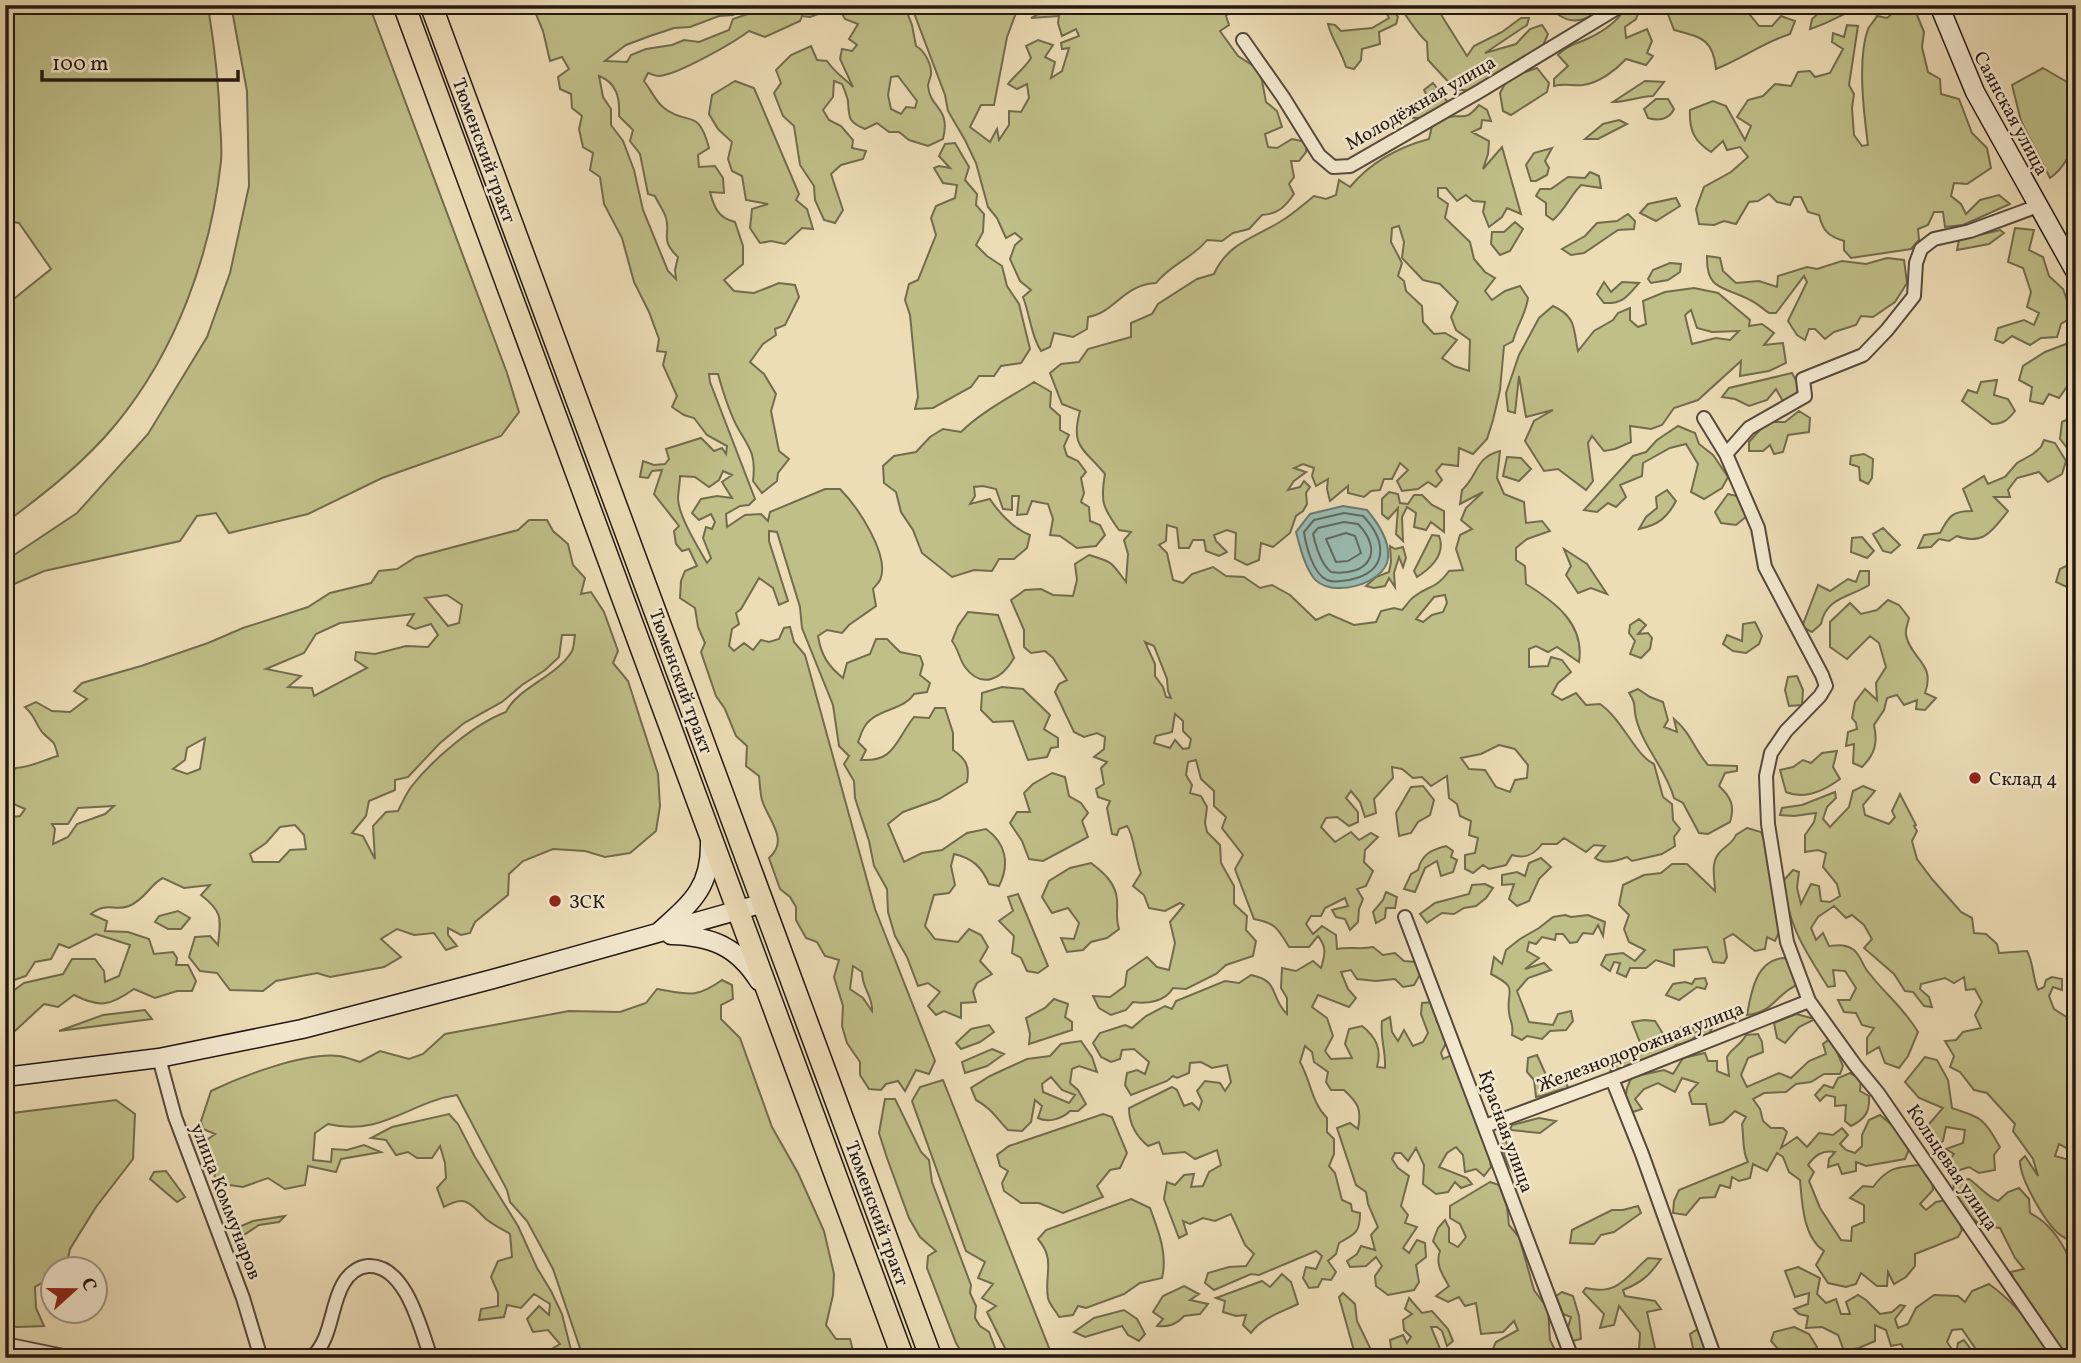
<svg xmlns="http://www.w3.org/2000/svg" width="2081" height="1363" font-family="Vollkorn,serif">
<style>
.green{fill:#c0bf88;stroke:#726c4e;stroke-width:2;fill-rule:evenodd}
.water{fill:#9abbb2;stroke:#6b7a72;stroke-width:2}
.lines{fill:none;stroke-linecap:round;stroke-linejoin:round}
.shore{stroke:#5f6a62;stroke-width:2}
.street-casing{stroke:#56493c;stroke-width:16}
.secondary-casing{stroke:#241813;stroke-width:21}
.primary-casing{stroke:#241813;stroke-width:24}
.street{stroke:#f3e9d0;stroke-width:12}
.secondary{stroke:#f3e9d0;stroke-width:18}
.primary{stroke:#edddb6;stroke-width:21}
.poi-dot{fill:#8f2418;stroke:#f3e9d0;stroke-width:2.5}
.labels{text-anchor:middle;stroke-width:5;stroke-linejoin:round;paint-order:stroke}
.street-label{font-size:19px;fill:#241813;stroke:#f3e9d0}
.poi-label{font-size:19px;fill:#241813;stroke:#f3e9d0;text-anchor:start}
</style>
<rect width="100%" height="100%" fill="#edddb6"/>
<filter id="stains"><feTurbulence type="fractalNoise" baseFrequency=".00286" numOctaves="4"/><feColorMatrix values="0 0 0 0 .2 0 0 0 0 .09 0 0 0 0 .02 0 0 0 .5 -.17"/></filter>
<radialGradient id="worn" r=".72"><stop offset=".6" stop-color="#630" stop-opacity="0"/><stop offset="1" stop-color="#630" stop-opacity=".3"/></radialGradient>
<path class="green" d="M5,5h201l3,8c6,37 10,74 11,111 1,12 2,25 1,37 -10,94 -45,190 -105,263 -31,38 -72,70 -111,99v-217l46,-37 -32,-46 -14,-2z
M231,5h138l138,368 12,39 -18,24 -119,42 -74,36 -79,19 -13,-20 -19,3 -17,25 -136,30 -39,17v-27l72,-48 71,-79 59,-97 23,-64 19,-87 -2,-95z
M549,5h203l-19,10 -14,1 -29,11 -16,1 -24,8 -24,9 -21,16 22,1 4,-7 15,-6 26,-4 12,-5 15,2 30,-12 4,-11 41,-14h130l8,20 4,21c9,5 16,19 15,29 -1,3 -3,9 -3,11 2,23 23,21 15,53l-15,7 -19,-6 -10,-8h-10l-12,-9 -12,6c-17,-7 -16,-11 -17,-28 -1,-5 -4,-12 -6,-17l-8,-3 -1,16 -10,13 6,10 12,6 12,14 -1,8 14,3 -3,8 -22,6 -10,9 12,36 -8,13 -11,-3 -9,-20 -1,-14 -14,-21 -6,-39 -11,-10 -9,-23 7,-10 -5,-13 15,-15 20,-9 6,14 10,1c9,13 16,16 26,26l-13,-28 2,-10 10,2 5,-6 -8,-6 9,-15 -13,-5 -7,-12 -28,10 -8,-1 -2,5 -35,16 -16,-6c-16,12 -72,44 -90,45 -4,0 -7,-2 -11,-3l-4,8c7,9 12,21 20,27 24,19 34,-2 45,40l-11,7 1,12 16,-1 8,12 1,15 -14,-1c4,15 8,26 25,30l8,24v18l-19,16 10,11 20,2 25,-10 16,2 4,12 -14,28 -10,4 1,6 -13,9 -13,18 14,12 12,20 -5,17 8,40 10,8 -11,14 -1,8 -15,12 -9,-12c3,-25 -2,-31 -14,-51 -10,-17 -16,-38 -21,-56h-9l1,8 45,117 -6,6 -9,1 -14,8 1,13 18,-12 16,-1 7,7 2,-9 55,-23h15c17,17 51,67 40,91 -2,4 -5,6 -7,9l3,17 -27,19 -7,8 -15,-3 -9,6c3,19 10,30 25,42l4,-15 23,-9 6,-15h11l13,13 20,4 3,8 -3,11 10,8 -3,9 -13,2c-10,16 -38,15 -49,32 -3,4 -5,11 -7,16l8,8 -5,10c34,2 34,-19 53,-43l15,1 6,-10h10l8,25v17c13,9 17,16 14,32l-28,17 -36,13 -15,12 16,38 18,-9 20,-3 25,-17 19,-4c20,14 24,35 13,57l-10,-2c-7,-17 -17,-26 -35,-30l-3,12 4,19 -6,8 -15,2 -9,31 10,13 23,3 11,-13 12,6 7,12 -8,14 12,13 -15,9 -4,8 3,11 -15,1v15l-17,-7 -8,4 -8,-9 12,-14 -12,-9 -10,3 -11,-29 -12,-21 -7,-24 -1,-23 -13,-23 -5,-25 -14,-43 -1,-17 -10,-17 5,-8 -10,-10 -6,-41 -31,-77 -2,-21 -23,-75 -8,-1v10l19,60 -9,4 -6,-17 -14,-10 -18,31 -5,4 3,11 -7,5 -3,17 5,5 10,-8 9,7 8,-10 8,2 10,-3 5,-11 6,-1 4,15 11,13 70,254 60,152 -6,13 -13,-4 -11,21 -7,-10 -12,3 -5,6 -12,-1 -9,-14v-13l-13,-19 -5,-17 1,-20 -9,-29 5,-17 -14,-4 -8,-14 -11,-4 -10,-18v-13l-6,-10 -10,-8 -11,-31c21,-18 -1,-38 -7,-58 -2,-7 -2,-16 -3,-24l-13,-10 1,-20 -11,-10 -11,-27 -9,-13 -15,-44 4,-9 -7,-16 -3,-19 -15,-10 1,-17 4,-10 12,-5 -8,-17 -7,2 -6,-7 -2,-13 5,-5 -25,-32 8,-24 -10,1 -4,7 -8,-1 3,-16 11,4 11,-1 4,-5 -3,-10 35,-11 13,13 8,-3 4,6 1,-8 -20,-11 -13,-17 -10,-3 -12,-8 5,-11 -14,-31 3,-13 -9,-1 2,-12 -10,-27 -15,-30 -12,-44 -18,-34 -4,-27 -10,-7 3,-17 -10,-6 -4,-18 3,-13 -10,-8 -1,-14 -11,-5 -2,-12 11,-8 -7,-12 -12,4 -7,-30 -7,-17zM599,76c18,7 21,22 20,40l14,14 -3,11 10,13 8,40 7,2c3,7 9,15 11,22 5,16 -7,21 12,39l-3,13 1,9 -8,-8 -25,-61 -9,-40 -11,-29 -12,-16v-16l-8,-12zM898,76l19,25 -2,7 -9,-1 -5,7 -10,-5 -3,-14 3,-18zM723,471l9,4 -10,7 10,16 -15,-2 -16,3 -9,14 7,7 12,-6 4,8 -3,7 -6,-2 -3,11 8,20 -4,5c-9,-16 -28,-46 -29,-64 0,-7 2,-15 2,-23l15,1 14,10 10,-7zM853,966l9,6c0,17 11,24 10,39l-9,-13 -13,-9z
M911,5h108l-12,32 -13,68h-13l-11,22 20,15 7,-13 2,11 10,-15v-14l12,1 8,-14 -2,-14 -10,5 -9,-5c8,-10 16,-15 23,-26l-5,-12 12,-6 15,5 -8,12 10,5 -4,16 11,-7 7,-23 -7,1 -1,-6 18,-7 -3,-7 -14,7 -4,-13 1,-7 -28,2 9,-5 2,-8h195l-11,11 3,9 -9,6 18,25 22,14 6,32 11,9 5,16 -17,7 3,13 9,1 15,-9 15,3 -1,10 -7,9h-8l3,16 -5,7 5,10c-9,13 -16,20 -32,21l-13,14 -16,4 -11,8 -15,-1c-14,18 -36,24 -51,43 -32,1 -43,31 -68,34l-1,12 -14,8 -19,-4 -4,14 -9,4c-10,-15 -11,-36 -18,-54l8,-7 -11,-9 -10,-22 5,-14 7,-6 -7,-6 -9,5 -9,-20 -9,-11 -12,-44 -11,-23 -17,-29 -3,-16z
M1383,5h7l8,12 -2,7 -17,8 1,12 -18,5 -1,11 -7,9 -8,-2c-5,-17 -14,-27 -18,-43l7,1 6,6 31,-3 17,-10z
M1398,5h37l32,51 7,-10 28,-14 19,-14h8l-2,7 -42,28 31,-9 14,-15 12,-4 6,9 -8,18 -70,39 -15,-2 -27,-29 -1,-18c-12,-10 -18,-24 -29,-37z
M1568,5h39c-15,12 -31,22 -48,10z
M1653,5h105l-11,6 12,15h13l9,-10 14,5 -5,13c-26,8 -48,25 -74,35 -3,-31 -16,-32 -42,-39l-8,-21 -10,1z
M1814,5h42l1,3c-16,7 -30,16 -47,21l2,-10 8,-7z
M1902,5h16l-1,10 7,17 -2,15 6,25 12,7 1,15 18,5 13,34 15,15 4,20 -24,16 -13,-1 -3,13 10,8 5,10 14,-14 19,-5 11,9 -47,21 -18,2 -2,-15h-9l-6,13 -10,4 1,11 -8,9 -60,9 -7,-8v-9c-16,-5 -21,-10 -25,-26l-11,-3 -7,-15h-7l-4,8 -13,-3 -8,-8 -11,7 -9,1 -13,22 -12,-3 -10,4 -15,-1 -3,-15 8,-22 27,-15 17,-15 -8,-10 -13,3 -4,-9 -12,11c-17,-11 -22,-22 -21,-42l23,-9 13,5 19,34 6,-14 -14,-9 11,-17 15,-4 12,-12 16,2 7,-14 12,-1 5,6 15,-4 13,-24 -11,-7 1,-9 11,4 3,-12 11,1 -9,59 5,9 -2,14 2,27 8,11 6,-1c-4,-30 -11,-86 0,-116 2,-4 7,-9 9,-13l10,2z
M1640,8l-4,11 -11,8 1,11 21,-9 5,12 -5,12 6,3 -7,9 -20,-6c-10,11 -27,24 -43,26 -11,1 -19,-2 -29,1v-7l14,-13 -10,-11c9,-10 19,-11 31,-17 15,-7 27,-15 36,-29z
M1537,68l12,15 -2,9 -36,23 -8,-4 -3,-18 8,-15z
M2043,68l29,17 4,6c0,32 3,66 -26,87l-29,-57 -9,-36z
M735,81l19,7 45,106 -3,6 11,9 6,20 -11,-1 -17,16 -14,-3 -11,2 -10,-15 2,-19 16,-5 -22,-4 -4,-24 -10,-5 -4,-12 4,-17 -14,-13 -9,-15 3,-19z
M1645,81l19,1 -11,14c-14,0 -25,6 -40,6z
M1433,83l17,22 -22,13h-15l-1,-8 18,-9 -6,-11z
M1656,99h12l6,10c-5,11 -16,12 -26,9l-4,-9z
M1479,105l8,5 4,11 -9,-1 -1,8 -9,4 17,9 -1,13 -5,15 19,-22 19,67 -14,-6 -5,9 -13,10 -6,-15 2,-10 -12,-1 -7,-6 -9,6 -11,-13h-8v9l10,7 -3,14 25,24 4,17 11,13 10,6 -10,13 7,9 13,-9 15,-5 8,12c-2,16 -11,27 -15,43l-9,5 -4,44 -7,30 -6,19 -14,15 -14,-6 -1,18 -16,-2 -6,7 6,9 -6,7 -8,-5 -10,7 -16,2 -5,-10 11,-11 -8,-7 -8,16h-8l-4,11 -9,1 -7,6 -16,-4v-7l-18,15 -3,-12 1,-10 -12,7 -4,-10 2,-8 -11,-4 -9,4 12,4 -12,9 -6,9 12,-3 4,-6 6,6 -4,6 1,11 -4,7 -7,5 -6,17 -17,14 -12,-4 -2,17 -12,5 -12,-6 1,-26 -9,-3 -13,5 2,6 11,11 -8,4 -13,-5 -2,-11h-11l-4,8h-10l-2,-20 -10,-3 -1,16 -7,4 8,8 6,27 10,3 9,-9 21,-7 13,9 18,1 16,11 12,-3 18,10 26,25 13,-6 25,11 22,-3 5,-11 13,-3 8,2c4,-4 8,-11 13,-14 14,-11 20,-6 34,-25l14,-1 -7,-21 4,-14 12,-6 -11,-9 5,-12 17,-16 -23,12 2,-14c17,-15 12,-32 38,-39l-3,27 7,16 20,8 2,21 16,-2 8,10 -23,8 -11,9v12l9,6 1,18c29,18 59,40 53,78l-22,-15 -9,5 -12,-6 -7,3v18l19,-1 3,-9 11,3 9,12 -13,11 -6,11 10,6 14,-7 10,12 14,-1c23,16 35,51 54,60l9,33 9,7 1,16 7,9 -6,8 1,9 -13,8 -30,7 -5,-4c-10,4 -23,8 -32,1l10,-12 -11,-1 -8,7 -22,-14 -7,6h-15c-8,11 -17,15 -30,11l-6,10 -17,4 -6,-4 -10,8 -8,-4v-14l10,-2 3,-15 -9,-3 2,-14 -11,-5 -3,-12 -8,-6 -2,-22 -16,10 -9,-9 -9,1 -11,-9 -10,-2 1,11 -19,21 2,14 -11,4 -5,-15 -9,-11 -5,7 12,14v10l-9,4 -12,-9 -11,1 -5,9 14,15 16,-10 8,8 12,-7 7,4 -13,13 -1,12 9,9 -7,15 -9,3 6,10 -4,10 -1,13 -8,8 -5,-11 -9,-2 -4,-7 16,-4 -3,-8 -20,10 -4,8h-10l-5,8 7,10 9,-8 14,9 1,14c13,-3 22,1 36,-2l10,8 12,-2 9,8 12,1 5,11 -7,12 -11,2 -8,-8 -19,2 -19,-2 -6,-9 -10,2 7,17 8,9 -7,9 -31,-12 -6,12 15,11 6,18 -8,15 6,8 21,-1 -7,-14 4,-15 13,-3c14,11 20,23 15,41l8,1c1,-17 -5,-30 -3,-47l8,-4 2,15 6,9 6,-11 9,16 10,-4 5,-9 -7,-19 1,-11 11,-1 4,20 6,9 3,12 -5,10 2,6 9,-4 37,99 2,13 -7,9 -8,-7 -11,3 -2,-17 -7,-8 -9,6 -8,14 28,11 5,6 -11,4 -6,-6 -7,10 -12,2 -13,-10 1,-19 -8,-17 -8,13 -7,-8h-6l-3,6 6,9 11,8 -8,30 7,9 -3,8 12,4 -14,21 6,5 8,-13 8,3 1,14 -10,8 3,17 -5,8 -26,5 -12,-9 -1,-10 7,-10 -6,-9 -10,9 -16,1 -3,-6 10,-7 4,-8 14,4 -4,-15 7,-8 -10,-23 -2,-12 -10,-7 -19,-57 13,-5 8,6c4,-20 0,-26 -14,-39h-13l-5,-8 2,-10 -14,-10 -2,-10 -7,-6 -5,16c11,19 11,40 27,56v14l7,7v15l-5,12 6,7 7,27 9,4 1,7 8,2c0,20 -5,21 -21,30l-3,11 -8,7 8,11 -5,8 -9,-1 -4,8 -9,1 -6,-10 3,-11 10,2 6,-13 -6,-5 -57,24 -8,-1 -37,16 -9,-7 3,-10 21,-6 17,-1 8,-12 -9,-9 -14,-31 -16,7 -12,-3 -13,6 -7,-3 4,13 -8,4 -15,-39 3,-17 8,3 9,-10 10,-1 -3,13 12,-1 6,-14 12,-7 -4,-15 -22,9 -10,-7 -22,2 -4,-12 -11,4c-12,-10 -19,-22 -19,-38l43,-21 5,3 7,16 8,-3 7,7 3,-9 -5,-10 8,-10 15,2 5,8 6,-9 -4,-17 -15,3 -11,-6 -11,1 -1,10 -12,5 -4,-2 -6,5 -36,14 -6,-10 2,-12 10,-3 8,4 4,-12 -15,-13 -12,1 -2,9 -9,3 -10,-5 -8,-14 7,-10 25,-8 7,3 14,-12 19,-10 7,3 4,-8 49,-20 14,2 12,-8c30,6 18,22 36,39v-16l-6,-10 1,-20 14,3 17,-10 8,7c4,-13 6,-21 -3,-32l-9,11h-20c-11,-18 -13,-24 -35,-28l-19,-50 8,-14 -21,-27 4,-11 -12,-11v-15l-13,-12 -5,-19 -8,2 -2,13 6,10 -2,8 11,3 6,11 -2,16 2,9 13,13 1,18 13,23v18l13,12 -1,14 10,11 -3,15 -27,9 -10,9 -30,15 -13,-1c-8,14 -26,16 -40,14l-7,8 -15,5 -12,-7 -6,-12 17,1 15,-11 2,-15 20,-14 10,10 12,3 6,-27 -5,-21 14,-17 -4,-2 -15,8 -16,-3 -5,-13 -11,-9 8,-13c-6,-15 -7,-38 -14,-47l-8,3 -2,6 -5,-1 -5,-26 3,-7 -12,-4 -2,-8 8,-5 -3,-16 6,-6 -13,-5 10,-8 1,-12 -8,-4 -13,4 -10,-5 -19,-40 4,-8 8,-4 -14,-22 -8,-7 -14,2 -7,-6v-17l-13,-30 14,-10 16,-1 12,6 20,1 4,-16 -2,-16 14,-9c27,8 22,8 37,27l2,-28 -4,-14 7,-8 -12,-2c-16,-22 -19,-28 -14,-56 -21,-26 -35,-26 -25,-63l-18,-7 -12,-31 11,-9 18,-2 9,-13 43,-12v-14l21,-9 6,-10 39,-25 17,-5c14,-32 43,-37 69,-54 11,-7 21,-16 31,-24l12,3 10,-4 3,-15 11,7c20,-24 49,-40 79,-48l3,-13c5,-3 11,-9 16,-9 16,-3 17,5 31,-12zM1399,226l5,16 -2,16 21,22 17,4 18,18 -7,15 5,13 14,10 -1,31 -15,-5 -12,-8 15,-18 -12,-7 -11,1 -11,-12 -1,-16 -16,-15 -2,-10 -6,-5 4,-13 -11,-21 1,-14zM1445,595l2,8 -4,9 -11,3 -9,7 -7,-3 18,-22zM1145,642l9,4 13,33 1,12 3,7 -5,-1 -3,-10 -8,-11v-12zM1175,714l8,7v10l8,8 -2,9 -6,1 -8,-9 -5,8 -16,-5 2,-7 16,-4zM1499,745l16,4 13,16 -1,13 -12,2 -5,12 -14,-5 -11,-17 -16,-1 -8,-11 20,-4z
M1619,120l8,4 -29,15h-13l18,-15z
M955,143l14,24 -4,13 12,14 -1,11 8,9 -1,18 -7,13 11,11 15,10 5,20 12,18 11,45 -9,14 -20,3 -7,10h-15l-8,11 -38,21 -18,1 3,-12 -8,-82 -5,-15 4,-16 9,-4 18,-45 -5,-17 5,-12 19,-8 2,-13 -14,-2 -9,-15 5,-2 11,2 -11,-12 6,-12z
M1552,148l-7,13 4,7 -2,7 -11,6h-5l-5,-16 8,-12z
M1590,172l9,4 2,12 -20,-3c-11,11 -16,25 -28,35l-7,-5v-12l-10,-7 4,-7h11l17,-12 17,1z
M1676,198l4,8 -24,15 -16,-8 8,-9z
M1628,214l7,7 -1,8 -16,1 -34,23 -13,2 -9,-6 23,-13 12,-13 20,-2z
M1515,222l8,7 -13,22 -10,4 -9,-11 1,-12h12z
M2015,228l19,2 -5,20 14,7 6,19 14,13 7,20 -1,10 -8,5 -4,13 -16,1 -11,7 -18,-9 -9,7 -8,-3 3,-12 26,-8 10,5 5,-12 -12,-6 4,-15 -8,-24 -15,-6z
M2000,230l4,3 -15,11 -32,6 2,-10z
M1707,256l13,2 3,13 13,12 23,-2 18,6 1,-11 29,-9 10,2 25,-8 24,3 21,-6 17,2 3,23 -12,19 -22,15 -12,-1 -5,9 -22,7 -9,7 -10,-10h-6l-4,11 -8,-5 -9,-14 19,-39 -3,-6 -28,37h-7c-6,-4 -12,-10 -19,-13 -25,-14 -44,-8 -43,-44z
M1670,263l11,1 -1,8 -12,8 -17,3 -3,-4 5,-9z
M1604,282l7,10 11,-10 17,1c-11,13 -16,21 -35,20l-7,-9z
M1694,288l24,5 32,27 -1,6 13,-2 12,9 -10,12 19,-2 3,20 -17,8 -29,5 1,-15 -43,39 -24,8 -12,17 -11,4 -21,-3 1,16 -16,7 -11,2 -12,-15 -4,7 5,38 -7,9 -28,-21 -14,2 -19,-30 9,-20 19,-11 -27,7 -7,-41 -4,37 -7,-2 -2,-18 13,-38 20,-37 14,-12c24,11 20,23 25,45l16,-20 19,-11 5,-7 12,-5v12l8,7 8,-3 -3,-23 22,-9zM1691,310l6,18 15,4 27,-1 -9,9 -14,-2 -24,6 -7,-29z
M2066,344l10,9v34l-10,1 -7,10 -10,-4 -6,10 -13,-3 2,-14 -13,-7 4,-14 22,-14z
M1792,373l6,11 -1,11 -13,8 -8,-14 -9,11 -18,6 -14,-7 -13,-2 7,-9z
M1997,380l-3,15 14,4 7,12c-7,9 -12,13 -23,13l-30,-23 6,-11 9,3 4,-11z
M1034,382l17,10 -1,15 10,9v14l9,5 -5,11 3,10 11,5 8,11 -5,6 3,15 -3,9 8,5 1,14 10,4 5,10 -9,11 -19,2 -17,-12 -10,-1 3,-16 -5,-15 -16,-3 -5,13 -10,1 2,-19h-7v14l-9,-1 -7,-20 -13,-3 -9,1 1,9 -5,8 20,-5c9,14 24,30 40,36l-3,13 -13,11h-15l-7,12 -18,-1 -22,7 -30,-24 -9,-23 -12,-18 -5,-20 -12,-9 -1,-17 11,-10 22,-4 14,-15 13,-8 18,3c20,-20 48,-34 73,-50z
M1799,411l11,7 -1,14 -21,3 -5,17 -9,2 -4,-9 -7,6h-14v-9l18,-20h18z
M2076,415v44l-16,-20 2,-17z
M1678,426l17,7 4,11 14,11 15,22 -6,11 -18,11 -13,-7 7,-28 -12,-20 -16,4 -27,15 -1,13 -22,9 6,12 -10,10 -8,-4 -11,9 -13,-2 49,-54 13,-4 11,-12z
M2044,440l11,3 11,18 -4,13 -14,8 -9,-10 -22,6 -9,12 2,7h-16l14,14c-16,20 -25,35 -51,25l-8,5 -10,-2 -8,8 -13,1 6,-13 16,-2c9,-17 12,-22 32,-22l-9,-22 21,-13 4,8 17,-7 12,-14 16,-9 8,-7z
M1864,454l9,5 -1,19 -4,6 -8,-4 -1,-13 -9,-3 1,-8z
M1507,457l14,1 10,11 -12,12 -16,-5z
M1667,490l9,11c-9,17 -18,24 -37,28l7,-12 11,-9 -1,-11z
M1389,492l9,2 2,9 8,1 6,-9h8l10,10 12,6v21l-13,-10 -5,8 -12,-3 2,-14 -9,-6 -5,10 1,24 -7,-7 2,-26 -10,11 -6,-5v-15z
M1728,494l9,2 10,20 -11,9 -15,-2 -6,-11z
M529,520h18l6,11 15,13 5,21 12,13 -4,16 10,-2 13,20 14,39 -5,12 15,18 30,93 2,32 -4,25 -26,22 -25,4 -20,-6 -32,-2 -30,12 -14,13 -1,21 -33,27 -5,11 -9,2 -13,-7v7l9,11 -11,4 -12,-17 -20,2 -17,-6 -16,10 20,18 -17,10 -54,10 -13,-4 -41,8 -13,10 -33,-1 -13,-17 -17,-2 -11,-14 6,-20 15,-1 8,9c3,-27 5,-33 -17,-50l9,-10 -26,3 -21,-10c-13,6 -17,21 -34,28 -15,6 -21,-5 -38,8l16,7 -2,10 23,1 21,7 5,15 19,-2 4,6 -1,7h12l8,16 -4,10h-15l-22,7 -21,-9c-24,17 -34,19 -60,6l-16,12 -14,-3 -29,27 -10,-3v-19h3l1,-15 15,-11 39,-9 9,-15h23l9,12 1,11 14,-6 11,-31 -34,-11 -27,14 -10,-4 -8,15 -16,3 -9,14 -21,7v-165l15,-2 5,-7 -18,-8 -2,3v-24l11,-12c16,-1 27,-8 42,-12 -5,-19 -4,-11 -16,-24 -7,-9 -6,-15 -17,-25l11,-5 16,9 18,1 17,-13 -13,-8 8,-8 59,-17 67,-23 35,-15 65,-21 22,-14 41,-10 8,-12 18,-2 19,-12 102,-27zM447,595l15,10 -3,18 -11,3 -23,-28zM414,614l-7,11 8,4 16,-5 7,11 -10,12 -22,-1 -31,8 -19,-2 -1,8 12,8 -53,28 -2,-8 -24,-1 13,-11 -35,-7 38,-16 12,-19 24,-11zM562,635h13c-1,5 -1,12 -3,16 -14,25 -55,37 -66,61 -32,12 -73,47 -95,75 -5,7 -9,16 -13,24l-12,1 -13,14 2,33 -12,-23 -11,-3 14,-17 3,-15 26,-11v-10l13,-3 31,-33 25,-21 38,-21 20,-17 23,-15 14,-13zM205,738l-5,31 -13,5 -14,-5 12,-9 2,-12zM114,806l-9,8 -28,10 -9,13 -15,7 2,-15 -3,-5h16l10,-16zM295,825l9,10 2,14 -16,1 -11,12h-26l-3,-8 16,-11 14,-16z
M1883,528l17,17 -9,8 -8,-2 -10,-17z
M1432,535l7,1c7,18 -8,32 -22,41l-3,-6z
M1862,537l12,14 -7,7 -16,-6 1,-14z
M1390,546l5,3 8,-2 3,11 -3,9 -4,-10 -5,16 1,14 -6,-9 -4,8 -11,2 -8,-2 10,-9 13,-5 2,-10z
M1564,549l23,15 20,30 -16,-6 -13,5 -12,-18 5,-9z
M2068,565l4,8h4v21l-8,-1 -1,-6 -11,-5 4,-13z
M1860,571h9v14c-18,12 -43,12 -48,39l-9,8 -10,-5 16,-42 12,6 18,-12 8,3z
M1888,600l11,5 10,13c-1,5 -4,12 -3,17 5,25 30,28 19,58l11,5 -11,12 -9,-1 1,-9 -13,5 -7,-10 -10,3 -3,12 -10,15c4,18 1,29 -12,42l-9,-4 1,-19 -8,2 2,-14 9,-3 -1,-6 -4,-5 3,-16 10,-13 12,11 -1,-17 10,-16 -7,-24 -9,-7 -23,23 -17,-12v-25l20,-19 11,11 16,-4z
M968,612l30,3 16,43c-12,21 -32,32 -49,9 -6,-8 -6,-17 -13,-26l6,-15z
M1639,619l7,6 -8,9 10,-1 4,5 -2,11 -9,9 -11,-4 5,-13 -6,-8 1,-8z
M1755,622l7,14 -3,8 -13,9 -13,-2 -10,-7 4,-9 15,6 1,-17z
M1797,676l6,14 -1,15 -13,1 -4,-16 3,-13z
M1002,687l21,2 27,26 -6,14 14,9v9l-7,1 -4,9 -19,3 -15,-39 -20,1 -12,-12 1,-17z
M1638,689l12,8 13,5 5,18 -4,7 13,5 -3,-13c17,14 20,30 34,46l29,1v5l-12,2 -6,13c12,11 16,20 11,36l-22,12 -9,-1 -16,-30 -9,-5c-8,-29 -31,-51 -38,-80 -3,-12 1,-13 -7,-25z
M1837,751l-4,16 7,12c-15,11 -36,21 -54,13l-6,-22 13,-3 10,-7 8,3 11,-10z
M1052,773l13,4 4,19 12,7 7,10 -6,8 6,16 -45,24 -14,-2 -7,-18 -12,-18 7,-11h13l-6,-19 9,-9z
M1423,786l11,14 -4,15 -12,7 -7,11 -12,3 -3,-23 15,-26z
M1863,786l12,5 -12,14 2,10 24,9 6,-7 -3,-6 8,-17 16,31 -2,1 3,5 -5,10 5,18 15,20 29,33 11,6 2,15 12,1 11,10 2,9 28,-2c7,13 5,25 11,39l6,-3 2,-7 6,-3 10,2v11l-9,-3 -4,9 5,13 22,14v122l-6,5 -11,-6 -4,12 14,4 5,-4 2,2v82c-2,0 -10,-1 -11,-2 -17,-8 -45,-59 -45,-77l5,-5 13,20 -5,-17 -20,-28 2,-7 -28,-31 -13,-3 -14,-18 -10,-5 4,-11 -9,-15 11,-1 7,-8 18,-4 -6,-13 7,-13 -7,-13 -9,1 -2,-13 -10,6 -9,-5 -24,6 -1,5 9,8 3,10 -8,-1 -11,-14 -8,-1 -11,-17 -30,-26 8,-9 -8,-14 -12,-10 -6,3 -12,-12 -16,11 -7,11 5,12 7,-7 6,13c10,-1 17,-2 25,4 7,6 9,17 15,23 17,22 35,35 49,59l-10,24 -9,12 -14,-5 -6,-16 -12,7v-16l7,-10 -12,-3 -6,-12 -12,-1 -6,-12h12l6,-12 -11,-17 -12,-1 2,16 -7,1c-22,-35 -42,-64 -44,-107l9,-10 6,2 -2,16 4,16 10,-20 8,2 2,15 9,1 10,-6 -3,-12 -14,-17 3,-14 -8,-3 -13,2v-17l9,-13 2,-9 -22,3 -14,-1 2,-7 20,-3 33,-13 1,6 -9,9 -4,12 7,8 19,-20 4,-16z
M1747,828l14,4 5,14 14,84 -5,11 -8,-4 -2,12 -10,2 -22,-17 -9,5 3,18 -3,6 -11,-1 -6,-15 -33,3v16l-18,-6 -10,8h-16l-4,9 -9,-4 3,-10 -6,-1 -4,9 -9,-6 5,-10 17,-2 12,8 10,-11 -16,-8 -5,-13 5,-14 -10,-10 4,-20 21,-10 17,-2 11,-9h15l28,27c0,-10 -4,-25 2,-35 5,-9 15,-11 19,-21z
M1446,846l7,5 -2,6 6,3 -4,12 -12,4 -4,-15 -12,7 -10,24 -11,-3 7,-15 7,-4c4,-16 13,-20 28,-24z
M1541,858l10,9 -12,12 -10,22 -12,5 -8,-7 5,-15 -12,1v-10l15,-3 8,4 4,-13z
M1091,863c12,9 25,20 26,37 1,13 -2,16 2,29l-12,9 -16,4 -8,8 -16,2 -6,-14 13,1 5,-16 -11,-15 -16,5 -10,-16 7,-16 21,-13z
M1485,884l8,4 -7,10 -10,8 -12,2 -10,6 -12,-1 -15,10 -7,-9 15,-11 34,-9 3,-9z
M1386,892l11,5 -2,11h-9l-1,10 -9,5 -3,-11 10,-12z
M1018,894l30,72 -10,7 -11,-2 -6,-13 -9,-5 2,-17 -15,-15 14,-10 -5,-14z
M178,911l12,7 -9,11h-13l-13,-7 4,-6z
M1565,915l6,2 17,-2 17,7 -2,14 -5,-11 -5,9 -10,-1 -6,9 -7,1 -7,-9h-7l-1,6 -13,-3 -6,7 -7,-2 -2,9 12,7 -14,11 19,-6 7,7 -23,8 -11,13 12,31 24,3 5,-11 13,-3 2,10 -7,9 -16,1 -8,8 -15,-3 -5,4 -10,-5c2,-12 -2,-12 -3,-23 -3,-23 11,-23 -18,-38l3,-17 8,7 4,-14 14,-11 19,-11 14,-11z
M1784,958l10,4 5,22c-23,9 -24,28 -52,31 4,-23 9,-55 37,-57z
M1705,978l2,6 -2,5 -8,-2 -18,13 -13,-5 7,-11 12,-2 7,2 3,-5z
M722,980l10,5 1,14 -12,6v14l19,19 32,89 26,46 26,58 10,43 -1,21 -7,30 10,14h14l5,19h-278l5,-4 -29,-85 -26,-48 -17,-19 -3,-12 -50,-95c-48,7 -75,42 -129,29l-13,9 -2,27 18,2 1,-13 15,1 17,-5 17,7 -40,7 -5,13 -28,-6 -3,19 -20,4 -17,-11 -25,9 -28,-4 -1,-17 -10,-13v-11l11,-8 -12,-5 -2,-8 10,-30c31,-15 94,-39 128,-35 7,1 14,4 21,6l20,-11 29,8 14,-5 22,-20 124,-23 51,1 26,-9 11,-14c30,5 39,10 65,-9z
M1054,999l14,5 -3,13 7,5v8l-43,14 1,-10 -4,-16 19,-10z
M145,1010l7,9 -93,12 44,-16z
M1796,1014l19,5 -16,8 -14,16 -8,-5 -3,-15z
M1644,1020l11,1 10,16 10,-1 6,-9 11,-4 2,10 18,-5 -3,7h-11l-10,8 -12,2 -7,7 -34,10 -11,8 -14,2c4,-14 16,-18 29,-19l2,-8 -9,-23z
M989,1025l5,7 -14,10 -19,7 -5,-6 15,-14z
M1758,1034l4,8 1,10 -15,6 -7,17 6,12 32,-14 12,5 18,-17 17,-7 -3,-10 8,-6 12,28 -3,8h-16l-13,8 -15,2 -10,8 -22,1 -11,6 7,10 3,12 8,7h12l4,4 -6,16 16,-11 10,10 12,-14 14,2 9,-7 6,7 -8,9 6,6 9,3 7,-7v-11l7,-15 11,-5 18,15 11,19 -4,10 -39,7 -10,-4v9l-14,3 -4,-10 -10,3 1,-8 6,-7c-13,-2 -20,3 -27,13l6,7 -5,9 11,27 21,32 10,1 1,-14 12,-5v-17l-14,-7 13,-12 10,1c14,-19 23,-20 46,-22l13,15 1,10 -13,14 6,6 10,-8 10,-2 11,16 5,14 -4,7 -43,17v12l-9,11 -12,7 -6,-12 -1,14h-10l-16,-13 -5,11 -10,3 -18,-4 -12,-18 8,-14c-21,-14 -22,-48 -24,-71l-11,-8 -6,-15 -6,-4 -10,18 -14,-7 -3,14 -11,3 -7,-4 -2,11 -10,-3 -5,12 -15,1 -14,17 -13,-2 1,-12 5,-11 69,-28c-6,-10 -4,-25 -6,-38l4,-7 -11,-6 -12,11 -13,3 -4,-21h-14l-3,-11 9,-10 -16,-5 -7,14 -17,-9 -14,6 -9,10 7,10 -9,3c-9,-14 -9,-21 -1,-35l32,-7 9,4 10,-16 22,-5 3,8h9v10l12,5 -2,-19c5,-9 14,-12 19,-22z
M1081,1041l11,16 5,15 -18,-6 -7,3 -2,14 8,7 8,14 -8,7h-8c-8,8 -22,12 -32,7l4,-12 -7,-6 -4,22 -9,9 -14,-1c-11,-11 -17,-22 -32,-30l-5,-12 19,-12 37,-17 23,-3 11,-12zM1051,1077l11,13 13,5 -6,8 -26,-11 -1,-8z
M992,1049l12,5 -17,12 -22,7 -3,-11z
M1537,1055l10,22h18l3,11c-12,2 -19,7 -32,9l-2,-17 -7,-8 1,-14z
M1925,1057l12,3 11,20 4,28c32,11 31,10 48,39l-6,8 1,15 -16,3 -10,-6 -12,4 -11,-7 8,-10 -8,-5 17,-6 2,-13 -19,-3 -3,14 -10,7 -5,-6 1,-18 14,-16 -24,-10 -14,-16z
M1850,1073l11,6 -1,12 9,5c1,16 -4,23 -18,30l-6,-5 1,-16 -11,1v-9l-9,-2 -6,6 -5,-6 9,-10 9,3 5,-10z
M943,1080l110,278h-45l-2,-8 -19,-38 9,-6 -14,-8 11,-14 -15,-6 7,-16 -19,-11 -54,-150 8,-14z
M885,1099h10l26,53 8,8 3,22 39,103 -1,8 6,13 -1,12 5,8 9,6 10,26h-34l-9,-15 -29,-75 1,-12 8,-5 -16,-14 -11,-19 -22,-60 -8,-25z
M116,1100l19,14 -2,45 -37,48 -26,42 -4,19h-14v9l-17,10 1,21 8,18 -27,1 -12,-2v-211z
M449,1114l9,10 17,33 43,69 19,42 14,23 11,23 11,44h-30l2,-5 15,-9 -12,-14 -15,2 -6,-13 12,-13 10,9 1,-11 -16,-10 -13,14 -14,-3 -3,12 -25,3 2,-11 17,-3v-13l-7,-16 7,-16 14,-4 -2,-23c-8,-5 -17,-9 -24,-15 -16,-15 -19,-25 -42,-12l-7,-19 9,-10 -1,-15 -5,-17 -8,12h-15l-9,-6 -12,3 -10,-15 -15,-2 21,-11z
M1103,1114l9,3 15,36 -7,15 -10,2 -13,16 6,11 -40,16 -24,-10h-18l-17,-12 -2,-8 6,-12 -8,-5 -3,-11 12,-9z
M1539,1118l17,3 -16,12 -30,-3 2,-5z
M1503,1133l8,23 9,5 6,17 -11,-2c-9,-13 -15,-27 -12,-43z
M166,1171l19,26 -8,5 -27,-23 4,-7z
M1969,1179c10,7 19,18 29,22l10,-9 11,-4 10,11 1,14c18,9 31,27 39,45l7,-3v103h-9l-50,-70 -6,-16 13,-3 -9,-11 -15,-30 -18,-2 -16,-13 -13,-20 1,-12z
M1490,1182l9,3 8,22 2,18 10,12 15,53 14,19 2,31 9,18h-66l-3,-3 6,-13 22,-12 -4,-9 -11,11 -22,2 -5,-31 -11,3 -6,-9 -11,5 -12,-6 13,-10c-7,-12 -14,-22 -9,-35l-7,-10 5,-13 7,-8 4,8v14l9,5 8,-10 -6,-13 -10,-6v-12z
M1131,1199l19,9c8,22 18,46 12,70l-22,5 -16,11 -38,14 -8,-2 -5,9 -14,2c-3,-6 -10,-13 -11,-19 -4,-24 8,-38 -10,-59l8,-9z
M1638,1206l3,7 -27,19 -13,3 -7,9 -24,-1 2,-13 40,-20h11z
M285,1216l-6,6 -20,3 -15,10 1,8 -9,-7 3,-9 14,-6z
M1648,1258l13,1c-11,16 -20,24 -38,31l2,6 30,5 6,8 -14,3 8,36 -1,10h-28l13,-9 1,-16 -21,-27 -5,19 -14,3 4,-14 -21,-22 3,-4c32,8 41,-12 62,-30z
M1798,1267l22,11 -3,16 9,9 10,-4 5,15h9l-4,-12 12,-7 8,5 14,14 12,-2 8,-7 5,1 -10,13 3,9 10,-4 8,-16 18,-13 24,1 7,6 7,-11 17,-7c25,18 49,46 63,74h-74l1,-4 -17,-25 -10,1 -5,12 9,13 2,-12 6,-3 8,11 -2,7h-50l-14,-5 -5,-9 -10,2 -5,-16 -11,-5v16l-16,7 -15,3 -6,-16 -16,-8 -16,1 2,-12 -9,-2 -5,-5 14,-5 1,-11 -14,4 -10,-26z
M1282,1274l9,8 7,22c-16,8 -37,14 -47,29l-8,-8 3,-10 -10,1 -13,-4 2,-11 -9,-3 46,-17 8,6z
M1184,1286l15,8 -9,6 18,4 -8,10 -16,2c-8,9 -16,11 -27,10l6,-7 -10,-7 10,-16z
M1562,1292l11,4 6,20 2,23 -9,2 -4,-14 3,-10 -8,-3 -7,-18z
M1343,1293l12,11 2,17 18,37h-19l-17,-61z
M1409,1298l13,15 10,-2 16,18 5,12 -6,5 -5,-15 -5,-4h-6l10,24c-17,10 -13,4 -29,-1l-4,8h-13l5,-3 -9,-7 -1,-8 13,-5 4,8 4,-6 -7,-7 -1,-10 9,-6 -7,-5z
M1124,1310l13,9 8,15 -6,7 -11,-6 -6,-9 -37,11 -11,-5 20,-14z
M1794,1327l15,7 8,13c-7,16 -35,11 -51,11l-1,-3 14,-5 -8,-9 3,-9z
M1698,1329l13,28v1h-16l-5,-24z"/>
<path class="water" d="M1343,506l24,4c11,13 23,30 21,48 -2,26 -59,42 -75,19 -9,-13 -13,-30 -17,-45l14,-18z"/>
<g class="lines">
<path class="shore" d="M1344,513l19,3c24,25 26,56 -14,64 -6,1 -15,3 -22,0 -14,-6 -21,-34 -23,-48l10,-12z
M1344,522l14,2c27,28 10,53 -27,48 -10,-8 -15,-25 -18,-38l5,-6z
M1346,533l9,3 6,17 -13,8 -12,1 -10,-23z"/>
<defs>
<path id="street" d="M1243,40l40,57 36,58 14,12 17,-1 130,-75 142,-86
M1704,418l22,36 32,74 7,39 57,108 4,11 -6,10 -34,35 -15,22 -5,23 2,48 19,118 22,59 46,64 23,28 182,265
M1726,454l23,-26 56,-32 -2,-17 60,-24 24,-25 27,-34 2,-33 5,-14 13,-10 36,-8 68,-25
M1405,917l167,441
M159,1058l16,59 68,181 18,60
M1612,1079l30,75 73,204
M1485,1126l127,-47 197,-78
M5,1344l68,14
M311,1358c21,-18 19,-51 32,-74 5,-9 14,-17 25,-18 38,-2 53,64 63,92"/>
<path id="secondary" d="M1939,5l36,87 101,181
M659,932c32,-29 52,-44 51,-90
M671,935c40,1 66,11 88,46
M5,1077l154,-19 143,-29 191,-50 271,-76"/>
<path id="primary" d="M404,5l499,1353
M431,5l500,1353"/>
</defs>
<use href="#street" class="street-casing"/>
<use href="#secondary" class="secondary-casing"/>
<use href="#primary" class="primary-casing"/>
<use href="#street" class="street"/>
<use href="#secondary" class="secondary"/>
<use href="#primary" class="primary"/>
</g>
<g class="poi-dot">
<circle cx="1975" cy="778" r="7"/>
<circle cx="555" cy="901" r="7"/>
</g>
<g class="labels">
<g class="street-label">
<text transform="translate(1420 102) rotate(-30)" y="7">Молодёжная улица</text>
<text transform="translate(2012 113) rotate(62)" y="7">Саянская улица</text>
<text transform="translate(485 150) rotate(70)" y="7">Тюменский тракт</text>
<text transform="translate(682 681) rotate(70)" y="7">Тюменский тракт</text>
<text transform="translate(1640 1046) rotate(-21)" y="7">Железнодорожная улица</text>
<text transform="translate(1507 1131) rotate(70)" y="7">Красная улица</text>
<text transform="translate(1953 1167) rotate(56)" y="7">Кольцевая улица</text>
<text transform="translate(227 1201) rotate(69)" y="7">улица Коммунаров</text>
<text transform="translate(878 1213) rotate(70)" y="7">Тюменский тракт</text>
</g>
<g class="poi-label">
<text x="1989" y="785">Склад 4</text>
<text x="569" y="908">ЗСК</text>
</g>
</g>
<rect width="2081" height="1363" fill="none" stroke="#edddb6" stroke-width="28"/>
<rect x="7" y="7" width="2067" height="1349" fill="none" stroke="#241813" stroke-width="3.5"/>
<rect x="14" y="14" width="2053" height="1335" fill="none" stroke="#241813" stroke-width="2"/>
<g transform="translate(74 1290) rotate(69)"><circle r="33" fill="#f3e9d0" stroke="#a09584" stroke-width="2"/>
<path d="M0-5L12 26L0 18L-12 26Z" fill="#8f2418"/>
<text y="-10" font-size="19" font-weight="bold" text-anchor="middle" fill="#241813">С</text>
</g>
<path d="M42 70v10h196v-10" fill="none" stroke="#241813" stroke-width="3.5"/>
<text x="52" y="70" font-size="21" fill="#241813" stroke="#f3e9d0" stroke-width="5" paint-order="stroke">100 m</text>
<rect width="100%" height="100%" filter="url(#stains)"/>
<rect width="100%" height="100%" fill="url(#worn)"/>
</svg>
